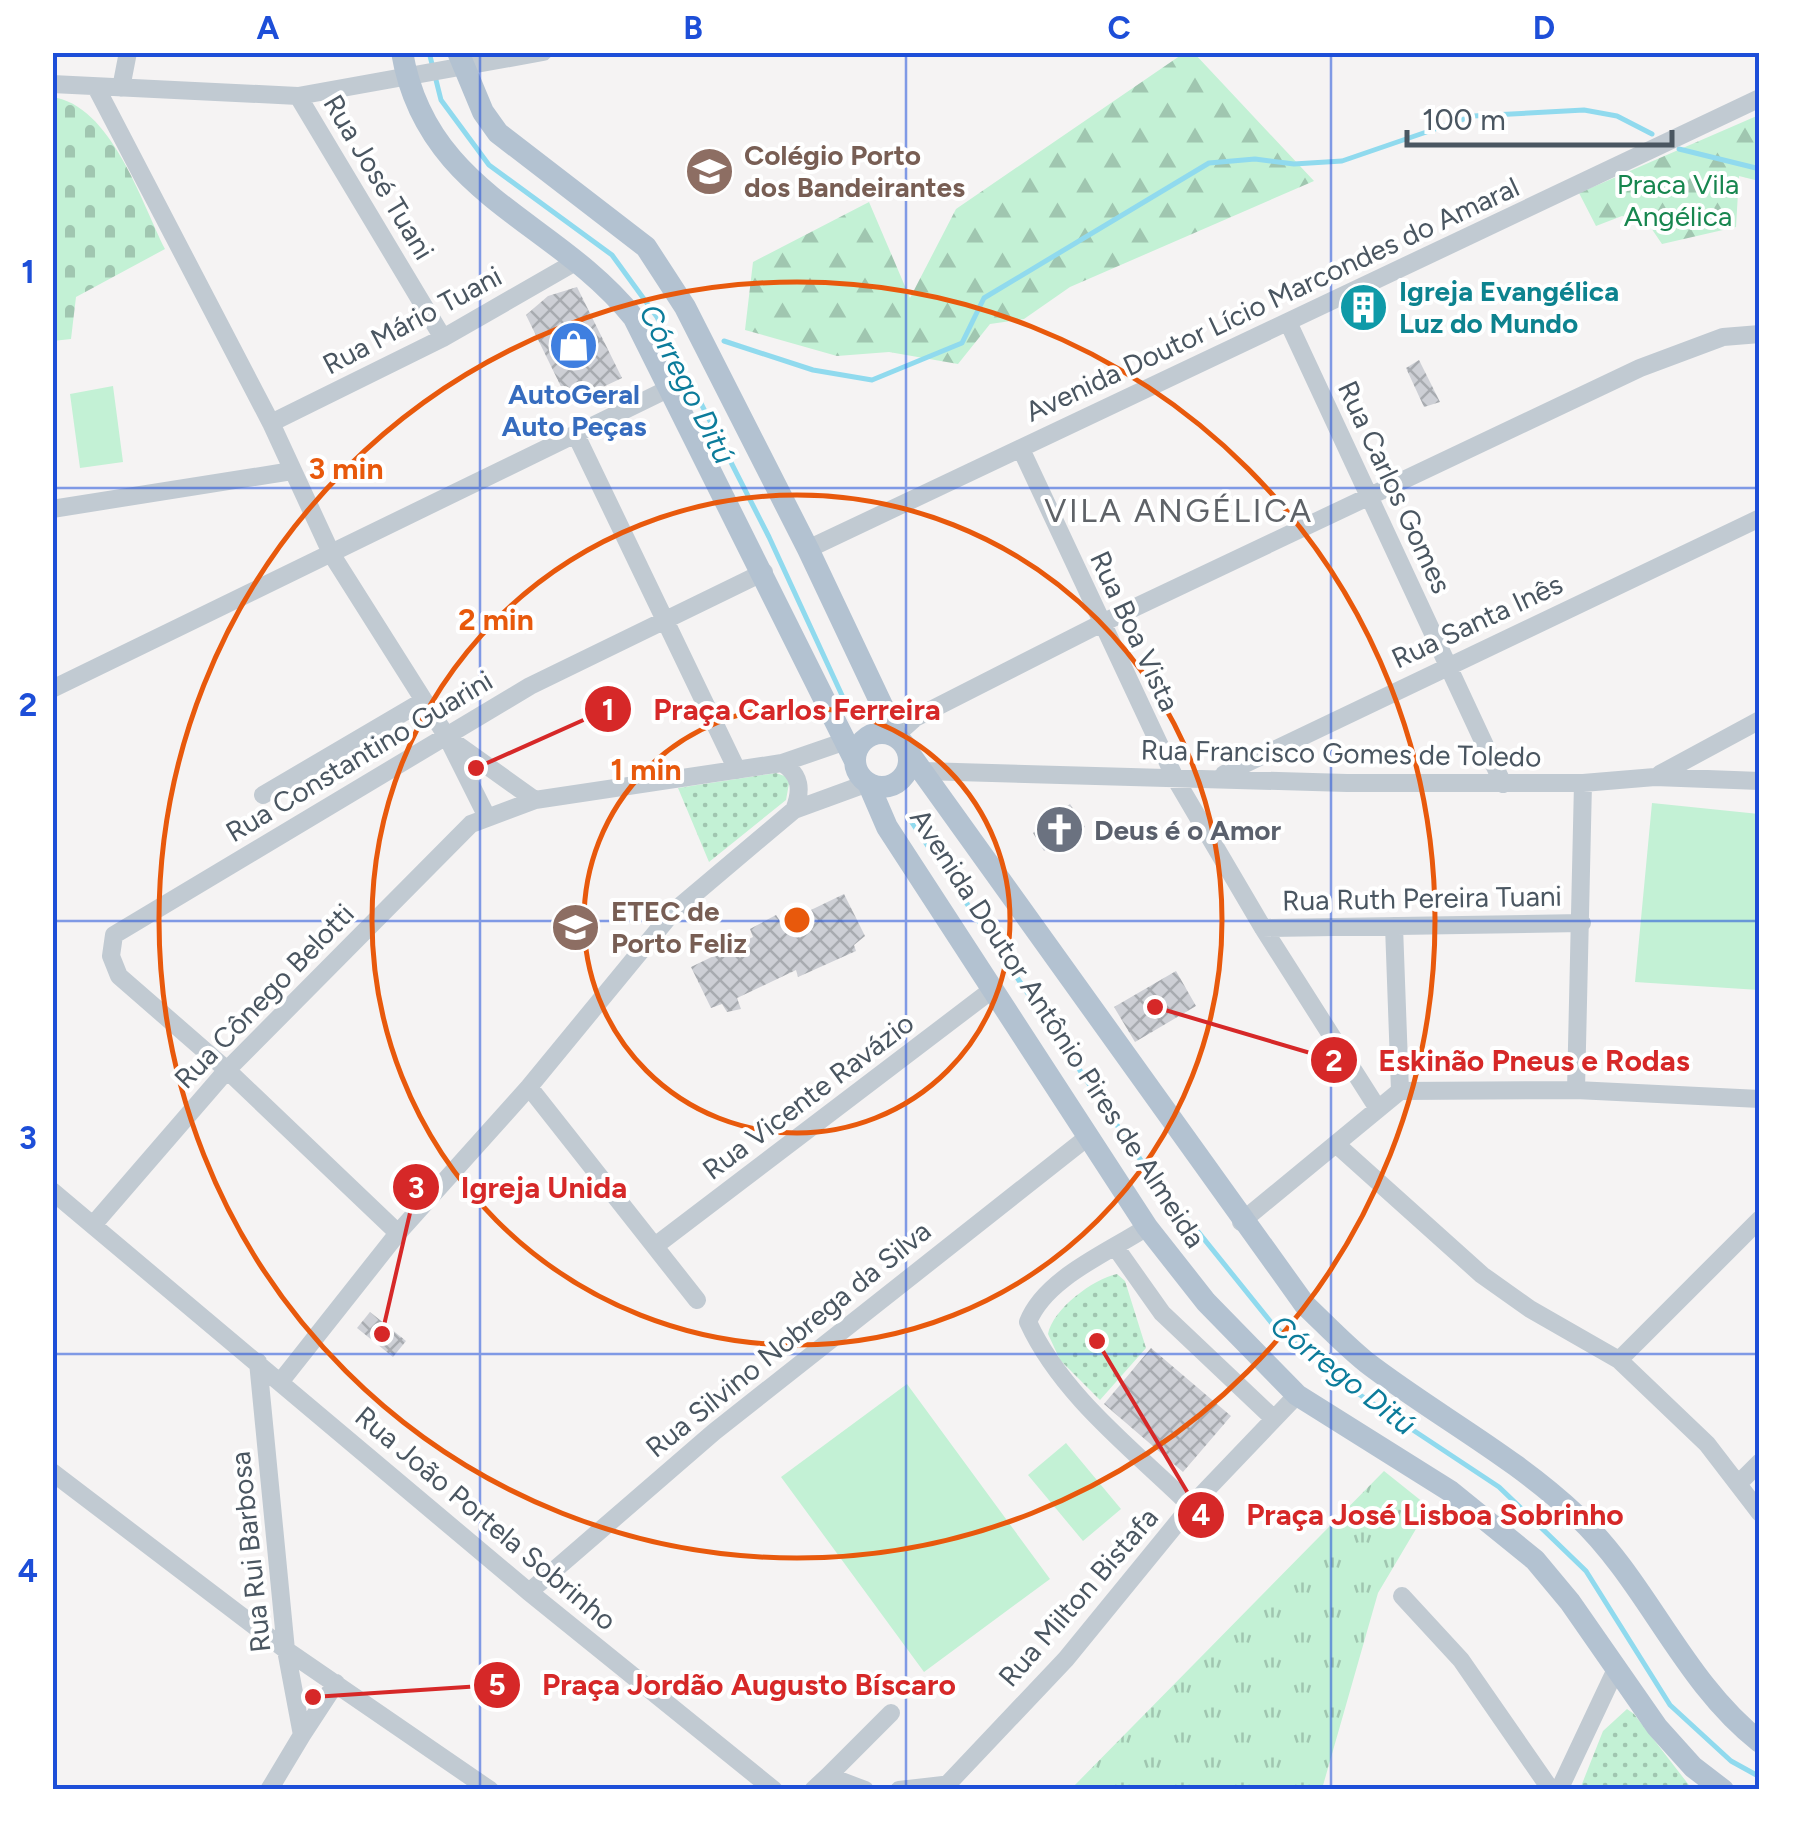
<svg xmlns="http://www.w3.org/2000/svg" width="1812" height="1842" font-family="Figtree,sans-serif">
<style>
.grass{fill:url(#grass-tufts)}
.forest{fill:url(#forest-firs)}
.cemetery{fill:url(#cemetery-stones)}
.park{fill:url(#park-dots)}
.pitch{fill:#c3f1d5}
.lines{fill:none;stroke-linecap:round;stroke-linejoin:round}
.stream{stroke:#90daee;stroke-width:5}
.building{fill:url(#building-cross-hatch)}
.minor{stroke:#c1cad2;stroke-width:18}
.major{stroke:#b3c2d1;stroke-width:22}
.grid{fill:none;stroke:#1d4ed8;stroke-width:2.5;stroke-opacity:0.55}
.ring{fill:none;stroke:#e8590c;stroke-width:5}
.labels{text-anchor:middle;stroke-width:8;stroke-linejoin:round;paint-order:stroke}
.education-label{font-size:28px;font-weight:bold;fill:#785e54;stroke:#fff;text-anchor:start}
.street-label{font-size:28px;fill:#4a5661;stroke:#fff}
.park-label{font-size:28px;fill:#17864f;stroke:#fff}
.culture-label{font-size:28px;font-weight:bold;fill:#0d838f;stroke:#fff;text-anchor:start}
.shop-label{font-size:28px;font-weight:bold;fill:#366cbe;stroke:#fff}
.worship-label{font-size:28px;font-weight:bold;fill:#5b616d;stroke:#fff;text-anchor:start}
.water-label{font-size:30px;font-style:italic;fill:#0c7c9b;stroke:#fff}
.quarter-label{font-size:32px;letter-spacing:2.5px;fill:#5f6368;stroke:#fff}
.centre{fill:#e8590c;stroke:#fff;stroke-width:5}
.ring-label{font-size:30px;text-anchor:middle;font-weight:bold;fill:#e8590c;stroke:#fff;stroke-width:8;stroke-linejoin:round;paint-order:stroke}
.leader{fill:none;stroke:#d62828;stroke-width:4}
.callout-dot{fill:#d62828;stroke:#fff;stroke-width:4}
.mark-label{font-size:30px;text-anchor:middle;font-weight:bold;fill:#fff}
.callout-label{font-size:30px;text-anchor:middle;font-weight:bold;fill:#d62828;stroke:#fff;stroke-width:8;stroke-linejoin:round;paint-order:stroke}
.neatline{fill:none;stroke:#1d4ed8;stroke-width:4}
.grid-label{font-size:32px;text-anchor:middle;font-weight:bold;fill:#1d4ed8}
</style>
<defs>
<pattern id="grass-tufts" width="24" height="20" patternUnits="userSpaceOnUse" patternTransform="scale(2.5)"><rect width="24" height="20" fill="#c3f1d5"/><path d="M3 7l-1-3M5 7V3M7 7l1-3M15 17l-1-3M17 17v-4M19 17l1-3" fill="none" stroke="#a0c6b0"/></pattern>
<pattern id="forest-firs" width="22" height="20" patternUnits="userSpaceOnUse" patternTransform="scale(2.5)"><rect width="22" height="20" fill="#c3f1d5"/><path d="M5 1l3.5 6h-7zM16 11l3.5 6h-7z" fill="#a0c6b0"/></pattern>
<pattern id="cemetery-stones" width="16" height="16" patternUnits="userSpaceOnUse" patternTransform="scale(2.5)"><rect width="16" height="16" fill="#c3f1d5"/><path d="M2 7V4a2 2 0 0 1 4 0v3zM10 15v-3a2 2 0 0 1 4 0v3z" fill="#a0c6b0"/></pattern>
<pattern id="park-dots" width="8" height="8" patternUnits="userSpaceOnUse" patternTransform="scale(2.5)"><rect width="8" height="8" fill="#c3f1d5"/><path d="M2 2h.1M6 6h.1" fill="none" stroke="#a0c6b0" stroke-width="1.8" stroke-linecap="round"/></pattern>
<pattern id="building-cross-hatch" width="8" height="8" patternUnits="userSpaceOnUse" patternTransform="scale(2.5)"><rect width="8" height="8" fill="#cdcfd5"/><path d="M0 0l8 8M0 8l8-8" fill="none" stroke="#a8abb0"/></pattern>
</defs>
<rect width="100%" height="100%" fill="#f5f3f3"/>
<path class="grass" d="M1384,1471l45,36 -51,86 -56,196h-251z"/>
<path class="forest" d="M1184,53h10l120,128 -244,106 -46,32 -34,5 -32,40 -69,-12 -52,4 -92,-26 8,-68 116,-60 41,96 46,-89z
M1759,115v66l-20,-5 -3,51 -74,17 -15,-22 -25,-6 -26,10 -17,-33z"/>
<path class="cemetery" d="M52,97c59,8 89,104 113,152l-89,48 -5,42 -18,2z"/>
<path class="park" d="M776,773l14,5 -4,22 -77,62 -31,-74z
M1117,1274l8,7 21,67 -46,52 -40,-40 -12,-26c5,-25 45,-55 69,-60z
M1627,1709l7,5 58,75h-112l23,-58z"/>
<path class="pitch" d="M113,386l10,76 -43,6 -10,-74z
M1652,803l107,11v176l-124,-8z
M907,1384l143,195 -126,93 -143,-195z
M1066,1443l55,66 -38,32 -55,-66z"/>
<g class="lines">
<path class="stream" d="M429,52l12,48 48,65 123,90 45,62 112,220 83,180
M1679,149l81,20
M724,341l89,29 59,10 90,-37 22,-45 225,-135 46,-4 39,5 48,-3 131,-45 111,-6 33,6 35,18
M911,821l231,341 132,164 77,63 148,98 87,84 84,134 61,56 29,16"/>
</g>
<path class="building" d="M577,287l45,91 -53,25 -43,-88 22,-19z
M1419,360l21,42 -16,5 -18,-39z
M1070,804l15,23 -41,24 -11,-18z
M844,894l21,42 -11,9 2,6 -58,26 -2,-7 -59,28 4,11 -14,3 -5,-8 -11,4 -20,-41 62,-30 -3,-8 26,-14 6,9z
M1176,971l20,35 -61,36 -21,-35z
M370,1312l36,29 -13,16 -36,-29z
M1151,1348l80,68 -48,56 -79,-68z"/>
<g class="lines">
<path class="minor" d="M52,84l246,12 245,-44
M121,88l7,-36
M97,89l174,334 61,132 115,182 40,80
M298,96l145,242
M1288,322l215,462
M271,423l172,-85 134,-77
M576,435l161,335
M1021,449l155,331 87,148 115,181
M52,509l240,-38
M808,549l952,-451
M52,689l618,-301
M896,735l19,-17 185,-94 540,-256 83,-31 37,-3
M451,740l84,60
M782,763c19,12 20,27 12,47
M922,771l425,12h236l72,-6 105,4
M1224,774l536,-256
M1660,774l100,-54
M263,795l160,-94
M1394,926l6,165
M1263,928l319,-5
M529,1087l168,213
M1576,1090l7,-307
M1400,1091l176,-1 184,9
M1336,1144l146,131 48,34 89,51 88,84 53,69
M52,1191l477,401 245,198
M1241,1222l159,-131
M93,1225l134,-155 244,-246 64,-24 247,-37 64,-22
M1147,1227c-38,25 -102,51 -119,95 34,74 106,128 163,184
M398,1233l-171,-163 -108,-94 -8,-20 3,-21 416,-249 234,-114
M655,1246l338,-257
M1116,1248l46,65 112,106
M1619,1360l141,-141
M258,1362l28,288 16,85 -33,55
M281,1381l117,-148 131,-146 143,-174 122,-103 74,-27
M52,1472l234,178 204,140
M1740,1482l20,-20
M529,1592l185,-160 375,-296
M1402,1596l59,64 90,130
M302,1735l34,-52
M828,1776l63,-63
M813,1790l15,-14 37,14
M899,1790l44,-5
M942,1790l124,-131 125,-153 106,-111
M1559,1790l58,-123"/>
<path class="major" d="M402,52c24,143 153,167 232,266l221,443
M458,52l25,60 15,21 148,114 39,60 123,242 88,186
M855 760a27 27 0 1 1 54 0a27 27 0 1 1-54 0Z
M909,753l396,552c20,19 40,40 61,57 69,53 148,94 211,154 71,67 105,165 183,226
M868,783l19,44 260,400 59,75 91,93 153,96 85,69 35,42 87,125 36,40 30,23"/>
</g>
<path class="grid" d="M480,52v1738M906,52v1738M1331,52v1738M52,488h1708M52,921h1708M52,1354h1708"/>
<g class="ring">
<circle cx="797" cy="920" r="213"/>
<circle cx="797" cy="920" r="425"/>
<circle cx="797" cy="920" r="638"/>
</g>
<defs>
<symbol id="school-disc" viewBox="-11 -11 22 22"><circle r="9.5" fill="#8d6e63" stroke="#fff"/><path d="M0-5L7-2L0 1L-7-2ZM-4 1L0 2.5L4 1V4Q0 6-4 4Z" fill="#fff"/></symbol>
<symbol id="building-disc" viewBox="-11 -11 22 22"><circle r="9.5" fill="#0f9aa8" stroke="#fff"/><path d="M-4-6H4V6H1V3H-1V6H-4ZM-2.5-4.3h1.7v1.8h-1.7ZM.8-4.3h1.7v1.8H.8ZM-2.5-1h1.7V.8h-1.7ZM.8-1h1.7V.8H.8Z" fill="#fff"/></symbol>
<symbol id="shop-disc" viewBox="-11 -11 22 22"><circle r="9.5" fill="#3f7fe0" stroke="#fff"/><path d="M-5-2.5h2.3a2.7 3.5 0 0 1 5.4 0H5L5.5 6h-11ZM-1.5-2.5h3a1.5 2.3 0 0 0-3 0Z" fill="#fff"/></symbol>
<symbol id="church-disc" viewBox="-11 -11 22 22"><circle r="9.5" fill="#6b7280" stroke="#fff"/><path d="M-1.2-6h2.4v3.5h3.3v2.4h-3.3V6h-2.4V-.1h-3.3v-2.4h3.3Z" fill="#fff"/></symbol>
<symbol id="university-disc" viewBox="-11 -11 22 22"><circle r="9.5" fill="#8d6e63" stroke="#fff"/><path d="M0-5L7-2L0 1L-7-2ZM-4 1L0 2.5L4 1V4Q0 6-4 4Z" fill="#fff"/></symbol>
</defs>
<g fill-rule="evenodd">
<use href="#school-disc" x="682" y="144" width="55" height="55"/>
<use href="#building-disc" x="1336" y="280" width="55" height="55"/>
<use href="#shop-disc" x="546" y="318" width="55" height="55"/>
<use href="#church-disc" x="1032" y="802" width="55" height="55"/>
<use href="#university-disc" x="548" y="900" width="55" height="55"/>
</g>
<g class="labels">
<g class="education-label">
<text x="744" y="165">Colégio Porto<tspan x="744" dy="32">dos Bandeirantes</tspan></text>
<text x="611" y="921">ETEC de<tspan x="611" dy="32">Porto Feliz</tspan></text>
</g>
<g class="street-label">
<text transform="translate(379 177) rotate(59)" y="10">Rua José Tuani</text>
<text transform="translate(1272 299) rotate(-25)" y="10">Avenida Doutor Lício Marcondes do Amaral</text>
<text transform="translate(412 320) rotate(-28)" y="10">Rua Mário Tuani</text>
<text transform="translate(1395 487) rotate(65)" y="10">Rua Carlos Gomes</text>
<text transform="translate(1477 621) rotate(-25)" y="10">Rua Santa Inês</text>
<text transform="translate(1135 631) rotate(65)" y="10">Rua Boa Vista</text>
<text transform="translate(1341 753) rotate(1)" y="10">Rua Francisco Gomes de Toledo</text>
<text transform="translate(359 756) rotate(-31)" y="10">Rua Constantino Guarini</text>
<text transform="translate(1422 898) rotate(-1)" y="10">Rua Ruth Pereira Tuani</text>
<text transform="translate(264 996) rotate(-46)" y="10">Rua Cônego Belotti</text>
<text transform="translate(1058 1028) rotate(57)" y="10">Avenida Doutor Antônio Pires de Almeida</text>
<text transform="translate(808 1096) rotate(-37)" y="10">Rua Vicente Ravázio</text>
<text transform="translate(788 1339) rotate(-39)" y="10">Rua Silvino Nobrega da Silva</text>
<text transform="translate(486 1518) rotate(40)" y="10">Rua João Portela Sobrinho</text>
<text transform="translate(250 1552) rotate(-96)" y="10">Rua Rui Barbosa</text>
<text transform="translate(1078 1597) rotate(-49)" y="10">Rua Milton Bistafa</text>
</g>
<g class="park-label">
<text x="1678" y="194">Praca Vila<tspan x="1678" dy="32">Angélica</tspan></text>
</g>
<g class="culture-label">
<text x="1399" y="301">Igreja Evangélica<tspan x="1399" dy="32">Luz do Mundo</tspan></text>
</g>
<g class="shop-label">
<text x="574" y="404">AutoGeral<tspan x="574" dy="32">Auto Peças</tspan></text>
</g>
<g class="worship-label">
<text x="1094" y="840">Deus é o Amor</text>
</g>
<g class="water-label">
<text transform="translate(687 384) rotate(63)" y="10">Córrego Ditú</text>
<text transform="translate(1343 1375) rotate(38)" y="10">Córrego Ditú</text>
</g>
<g class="quarter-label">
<text x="1179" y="522">VILA ANGÉLICA</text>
</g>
</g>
<circle cx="797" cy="920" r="15" class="centre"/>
<g class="ring-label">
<text x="346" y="479">3 min</text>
<text x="496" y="630">2 min</text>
<text x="646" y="780">1 min</text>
</g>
<path class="leader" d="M476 768L608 709M1155 1007L1334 1060M382 1334L416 1187M1097 1341L1201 1515M313 1697L497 1685"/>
<g class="callout-dot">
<circle cx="476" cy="768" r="10"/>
<circle cx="1155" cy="1007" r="10"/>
<circle cx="382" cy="1334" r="10"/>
<circle cx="1097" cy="1341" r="10"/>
<circle cx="313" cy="1697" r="10"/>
<circle cx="608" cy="709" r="25"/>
<circle cx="1334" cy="1060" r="25"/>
<circle cx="416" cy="1187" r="25"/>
<circle cx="1201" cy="1515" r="25"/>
<circle cx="497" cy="1685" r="25"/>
</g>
<g class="mark-label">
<text x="608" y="720">1</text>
<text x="1334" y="1071">2</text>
<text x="416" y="1198">3</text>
<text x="1201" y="1525">4</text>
<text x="497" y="1695">5</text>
</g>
<g class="callout-label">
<text x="797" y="720">Praça Carlos Ferreira</text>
<text x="1534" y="1071">Eskinão Pneus e Rodas</text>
<text x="544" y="1198">Igreja Unida</text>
<text x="1435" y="1525">Praça José Lisboa Sobrinho</text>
<text x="749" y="1695">Praça Jordão Augusto Bíscaro</text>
</g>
<rect width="1812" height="1842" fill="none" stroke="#ffffff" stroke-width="110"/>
<path d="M1407 130v15h265v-15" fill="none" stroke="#4a5661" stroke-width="5"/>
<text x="1422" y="130" font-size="30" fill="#4a5661" stroke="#ffffff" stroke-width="8" paint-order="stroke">100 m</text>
<rect x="55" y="55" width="1702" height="1732" class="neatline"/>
<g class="grid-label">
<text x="268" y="39">A</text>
<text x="693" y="39">B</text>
<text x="1119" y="39">C</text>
<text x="1544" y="39">D</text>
<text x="28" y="283">1</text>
<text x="28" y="716">2</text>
<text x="28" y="1149">3</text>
<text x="28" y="1582">4</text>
</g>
</svg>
